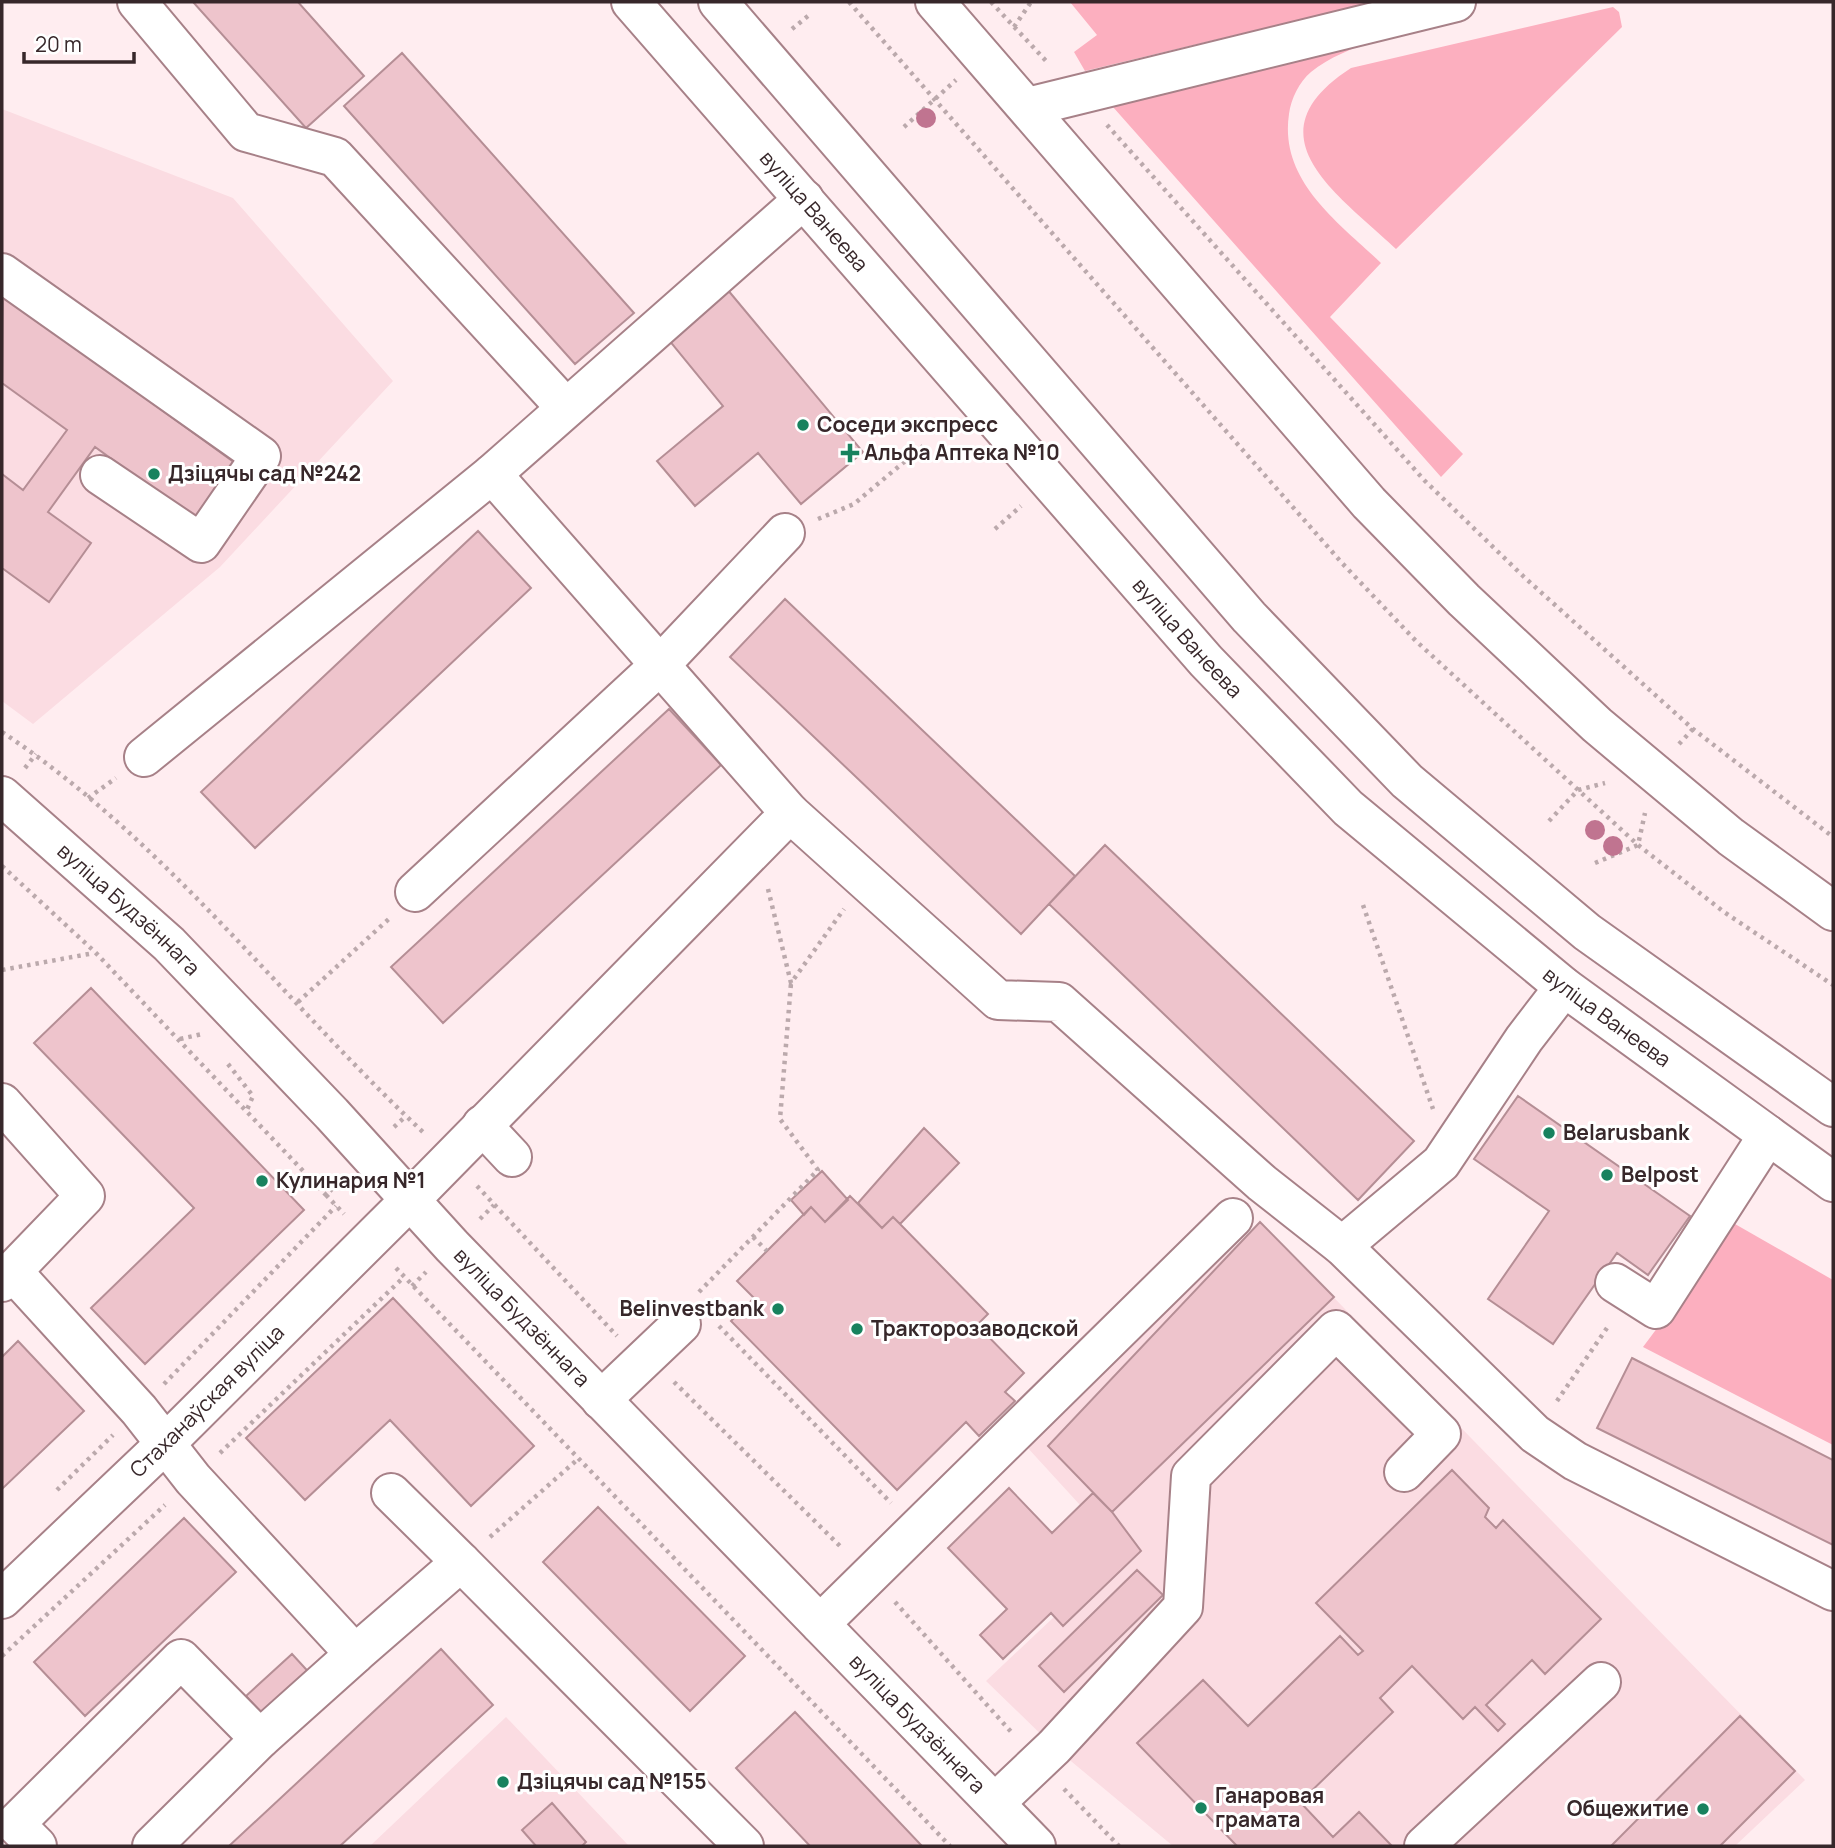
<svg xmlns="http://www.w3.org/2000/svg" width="1835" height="1848" font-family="Manrope,sans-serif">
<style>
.built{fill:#fbdce2}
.green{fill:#fcafbf}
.building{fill:#eec4cc;stroke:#b58e95;stroke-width:2}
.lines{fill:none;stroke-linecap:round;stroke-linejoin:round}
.minor-casing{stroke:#a78188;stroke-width:42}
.major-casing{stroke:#a78188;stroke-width:42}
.path{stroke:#bba9ac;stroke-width:4.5;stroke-dasharray:3.5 5;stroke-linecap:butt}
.minor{stroke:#fff;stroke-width:38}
.major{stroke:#fff;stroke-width:38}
.tree{fill:#c07490}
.poi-dot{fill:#18825e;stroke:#fff;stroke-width:2.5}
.labels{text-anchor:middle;stroke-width:6;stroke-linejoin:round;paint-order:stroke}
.street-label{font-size:21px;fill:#37272a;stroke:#fff}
.poi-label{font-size:21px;font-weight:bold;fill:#37272a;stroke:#fff;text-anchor:start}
</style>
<rect width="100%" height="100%" fill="#ffedf0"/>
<path class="built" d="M2,109l231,89 160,183 -173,186 -187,157 -31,-23z
M1260,1222l545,558 -70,66h-562l-119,-99 -68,-66 137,-129 -97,-106z
M506,1717l123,129h-259z"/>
<path class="green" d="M1070,2h304l-289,69 -11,-19 23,-17z
M1613,7l6,5 3,15 -226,222c-57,-54 -150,-113 -45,-181z
M1374,39c-21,10 -45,18 -63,33 -12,10 -20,27 -22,42 -10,67 49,108 92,149l-51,54 133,137 -22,23 -328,-370z
M1735,1224l98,56v165l-190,-98z"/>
<path class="building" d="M193,2h105l66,74 -58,52z
M402,53l232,260 -59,51 -231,-258z
M727,289l136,163 -62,52 -43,-51 -63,53 -38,-45 66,-55 -55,-67z
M3,295l232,168 -41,56 -99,-72 -47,65 43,31 -42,59 -47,-34v-94l21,16 44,-60 -65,-47z
M478,531l53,57 -276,260 -54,-56z
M785,599l290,277 -54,58 -291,-277z
M669,709l52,56 -278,258 -52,-56z
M1105,845l309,296 -56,59 -309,-296z
M91,988l213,222 -159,154 -54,-56 103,-100 -160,-165z
M1518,1096l172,120 -42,59 -31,-22 -64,91 -65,-45 61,-88 -75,-52z
M924,1128l35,35 -59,61 -7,-7 -11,11 -24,-25z
M822,1171l26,29 -23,22 -14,-15 -7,8 -13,-15z
M850,1196l32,32 11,-11 7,7 88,90 -11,11 47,48 -19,19 10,9 -36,35 -13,-14 -69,68 -166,-169 23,-23 -17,-17 74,-74 14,15z
M1260,1222l74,75 -222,215 -64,-66z
M393,1298l141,148 -63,60 -81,-86 -85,80 -59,-62z
M18,1341l66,70 -82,78v-132z
M1632,1358l201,102v85l-236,-117z
M1452,1470l37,38 -4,9 11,11 7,-8 98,99 -56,55 -13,-14 -46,45 19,19 -7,7 -23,-24 -12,12 -51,-53 -32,32 13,14 -93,90 33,35 26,-25 33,34h-155l-100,-103 66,-63 45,46 92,-90 18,19 5,-4 -47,-48z
M1009,1488l43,45 41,-40 19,19 29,39 -78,75 -12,-13 -48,46 -23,-24 27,-26 -59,-61z
M598,1507l147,149 -55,55 -147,-149z
M184,1518l52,54 -151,144 -51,-54z
M1137,1570l26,25 -99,97 -25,-26z
M441,1649l52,56 -153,141h-111z
M292,1654l23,25 -46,42 -23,-25z
M795,1712l127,134h-112l-74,-78z
M1740,1716l55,55 -75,75h-109z
M552,1803l34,39 -4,4h-46l-14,-16z"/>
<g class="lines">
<defs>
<g id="minor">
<path d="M137,2l109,130 89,25 231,251"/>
<path d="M935,2l434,501 95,97 133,125 134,112 102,74"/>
<path d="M1028,107l428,-105"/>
<path d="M2,273l259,183 -60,87 -101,-68"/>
<path d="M144,757l348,-283"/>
<path id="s1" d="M2,796l167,148 163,170 120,132 584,600"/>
<path d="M790,813l-298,-339 312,-275"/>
<path d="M415,892l245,-227 125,-132"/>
<path d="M2,1103l83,93 -83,86"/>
<path d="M482,1125l30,32"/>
<path d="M1342,1246l99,-83 83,-124 40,-52"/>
<path d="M13,1272l126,138 54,69 162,175 -95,85 -108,107"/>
<path d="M1615,1283l41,26 112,-174"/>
<path d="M601,1400l80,-76"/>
<path d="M391,1493l70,69"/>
<path id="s2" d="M2,1599l164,-156 244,-243 380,-387 208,187 61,2 203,181 80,63 193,188 40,27 258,130"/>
<path d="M820,1624l413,-406"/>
<path d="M355,1654l106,-92 283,284"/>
<path d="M995,1803l59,-56 129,-140 8,-131 145,-146 105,104 -37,38"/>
<path d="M37,1846l-22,-22 166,-165 79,80"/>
<path d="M1424,1846l177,-164"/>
</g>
<g id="major">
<path id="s3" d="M631,2l575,659 142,147 216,179 269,195"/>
<path d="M718,2l531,615 158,164 180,151 246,175"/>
</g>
</defs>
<use href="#minor" class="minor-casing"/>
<use href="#major" class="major-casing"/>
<path class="path" d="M849,2l493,561 74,78 222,204 86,67 109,73
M991,2l57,61
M1014,27l17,-25
M792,29l16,-13
M1107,125l318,356 99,96 169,152 140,108
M904,127l52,-47
M818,519l36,-15 69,-58
M995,529l26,-23
M2,732c163,108 281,269 422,401
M1679,744l14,-15
M25,768l11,-14
M88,798l28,-20
M1549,821l29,-31 27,-7
M1595,863l43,-18 7,-32
M2,866l93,86 231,243 15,-15
M768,889l23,94 53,-74
M1363,905l70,204
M2,970l92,-17
M298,1002l93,-85
M180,1039l22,-5
M228,1064l25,32 -7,16
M394,1127l12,-11
M477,1186l140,150
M326,1195l18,19
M480,1219l14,-14
M753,1237l14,14
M396,1268l554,578
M412,1286l14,-14
M699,1292l119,-122 -38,-51 11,-136
M719,1326l172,177
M674,1382l168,166
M164,1384l172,-178
M1557,1401l52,-76
M220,1453l184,-176
M57,1490l56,-55
M490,1537l88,-78
M895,1602l118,132
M2,1656l163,-151
M1064,1789l55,57"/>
<use href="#minor" class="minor"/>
<use href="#major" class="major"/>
</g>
<g class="tree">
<circle cx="926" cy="118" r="10"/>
<circle cx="1595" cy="830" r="10"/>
<circle cx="1613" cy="846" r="10"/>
</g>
<g class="poi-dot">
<circle cx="803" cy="425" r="7"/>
<path d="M846.5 442.5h7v7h7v7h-7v7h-7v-7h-7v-7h7z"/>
<circle cx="154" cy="474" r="7"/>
<circle cx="1549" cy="1133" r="7"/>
<circle cx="1607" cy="1175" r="7"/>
<circle cx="262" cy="1181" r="7"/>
<circle cx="778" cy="1309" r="7"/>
<circle cx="857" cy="1329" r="7"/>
<circle cx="503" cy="1782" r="7"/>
<circle cx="1201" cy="1808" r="7"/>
<circle cx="1703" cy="1809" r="7"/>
</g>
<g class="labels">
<g class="street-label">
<text dy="7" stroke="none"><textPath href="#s3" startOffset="278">вуліца Ванеева</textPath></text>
<text dy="7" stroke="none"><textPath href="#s3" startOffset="845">вуліца Ванеева</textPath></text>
<text dy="7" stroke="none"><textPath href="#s1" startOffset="170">вуліца Будзённага</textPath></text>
<text dy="7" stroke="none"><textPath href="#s3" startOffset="1412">вуліца Ванеева</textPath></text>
<text dy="7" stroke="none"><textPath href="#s1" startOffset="737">вуліца Будзённага</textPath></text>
<text dy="7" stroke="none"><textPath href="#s2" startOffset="285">Стаханаўская вуліца</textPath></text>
<text dy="7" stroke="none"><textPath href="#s1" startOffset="1304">вуліца Будзённага</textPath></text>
</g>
<g class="poi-label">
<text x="817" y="432">Соседи экспресс</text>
<text x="864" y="460">Альфа Аптека №10</text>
<text x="168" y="481">Дзіцячы сад №242</text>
<text x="1563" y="1140">Belarusbank</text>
<text x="1621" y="1182">Belpost</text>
<text x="276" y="1188">Кулинария №1</text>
<text x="764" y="1316" text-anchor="end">Belinvestbank</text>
<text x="871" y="1336">Тракторозаводской</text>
<text x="517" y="1789">Дзіцячы сад №155</text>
<text x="1215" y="1803">Ганаровая<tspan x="1215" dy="24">грамата</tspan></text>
<text x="1689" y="1816" text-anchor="end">Общежитие</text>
</g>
</g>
<rect width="1835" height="1848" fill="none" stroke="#37272a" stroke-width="7"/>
<path d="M24 52v10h110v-10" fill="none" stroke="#37272a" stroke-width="3.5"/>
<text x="35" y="52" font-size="21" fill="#37272a" stroke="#ffffff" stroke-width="5" paint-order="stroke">20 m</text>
</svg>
